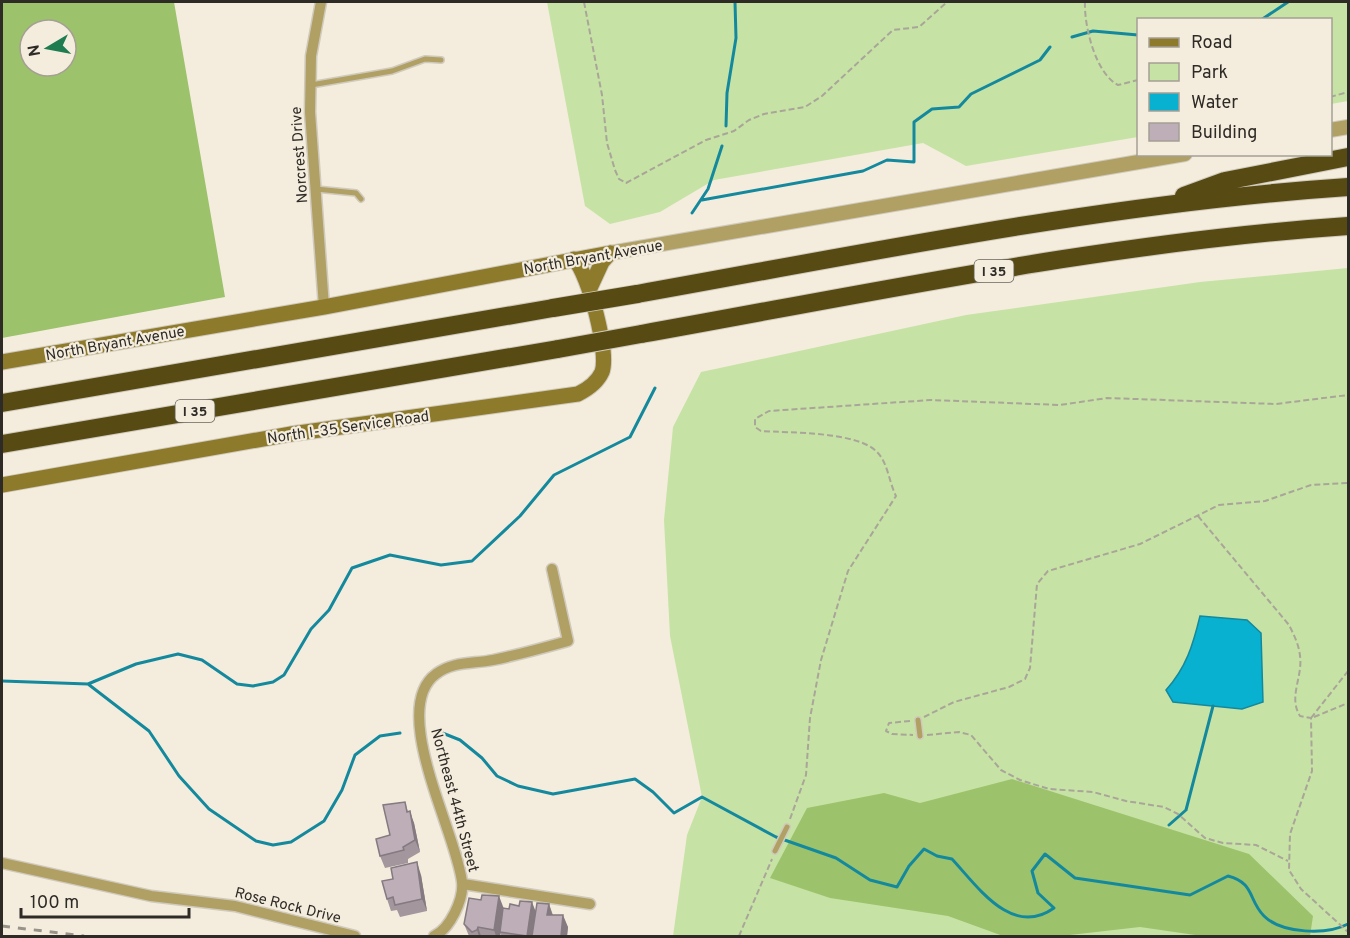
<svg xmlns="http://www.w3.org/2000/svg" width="1350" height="938" font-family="Overpass,sans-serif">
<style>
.green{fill:#c6e3a5}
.forest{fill:#9cc36b;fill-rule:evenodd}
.water{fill:#09b1d0;stroke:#14899d;stroke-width:1.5}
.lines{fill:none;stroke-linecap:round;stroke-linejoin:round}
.stream{stroke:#14899d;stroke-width:3}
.service-casing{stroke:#d0cabd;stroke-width:8}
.minor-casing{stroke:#d0cabd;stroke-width:13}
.tertiary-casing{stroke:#d0cabd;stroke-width:16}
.secondary-casing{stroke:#d0cabd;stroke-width:17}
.motorway-casing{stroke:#d0cabd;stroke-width:20}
.path{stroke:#aaa599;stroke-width:2;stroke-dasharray:6 3;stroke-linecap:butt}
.service{stroke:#b0a063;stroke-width:5}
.minor{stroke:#b0a063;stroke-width:10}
.tertiary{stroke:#b0a063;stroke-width:14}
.secondary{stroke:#8e7a2b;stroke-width:15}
.motorway{stroke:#574a13;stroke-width:18}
.rail{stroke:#989389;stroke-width:3;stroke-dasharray:8 8;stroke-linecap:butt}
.motorway-bridge-casing{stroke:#d0cabd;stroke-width:20;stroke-linecap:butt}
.motorway-bridge{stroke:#574a13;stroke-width:18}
.wall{fill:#a3969d}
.shaded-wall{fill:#847a80}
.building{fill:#bdaeb7;stroke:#847a80;stroke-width:1.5}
.labels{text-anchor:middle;stroke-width:4.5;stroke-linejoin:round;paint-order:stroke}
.shield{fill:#f4edde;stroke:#69655d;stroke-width:1.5}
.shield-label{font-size:14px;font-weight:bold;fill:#2e2b26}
.street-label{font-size:15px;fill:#2e2b26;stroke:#f4edde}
</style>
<rect width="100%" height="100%" fill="#f4edde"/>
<path class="green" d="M547,2h801v99l-17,3 -1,-84h-192v117l-172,29 -43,-23 -209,37 -54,32 -50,12 -25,-18z
M1348,268v668h-675l14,-101 15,-38 -32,-161 -6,-116 9,-93 28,-55 265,-57 234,-33z"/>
<path class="forest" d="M2,2h172l51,295 -223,41zM30,30h36v36h-36z
M1012,779l237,75 64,62 -3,20h-108l-62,-9 -79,9h-58l-55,-20 -118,-18 -60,-20 37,-70 77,-15 36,10z"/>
<path class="water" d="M1200,616l47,4 14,13 2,69 -21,7 -69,-7 -7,-12c20,-22 27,-45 34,-74z"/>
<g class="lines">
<path class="stream" d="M1261,20l27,-18
M1072,37l21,-6 45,4
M726,126l1,-33 9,-55 -1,-36
M702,200l161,-29 24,-11 27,2v-40l18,-13 27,-2 12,-13 69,-34 10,-13
M692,213l16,-24 14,-43
M2,681l86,3 48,-20 42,-10 24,6 35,24 16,2 20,-4 11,-7 27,-46 18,-19 23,-42 38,-13 51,10 31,-4 48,-45 34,-41 76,-38 25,-49
M88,684l61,47 30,45 30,33 47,32 17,4 18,-3 33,-21 18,-31 13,-35 25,-19 20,-3
M435,730l25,10 22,18 15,18 21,10 35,8 82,-15 18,13 21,21 28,-16 74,40 60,21 34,22 27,7 12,-21 15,-17 13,7 15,3c26,28 60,79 102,49l-16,-15 -6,-22 13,-17 30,24 115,17 38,-19c27,7 20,24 36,40 18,18 63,19 84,8
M1169,825l17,-15 27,-104"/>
<defs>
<path id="service" d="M311,85l81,-14 33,-12 16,1
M316,189l40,4 5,6
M918,720l2,16
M775,851l12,-24"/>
<path id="minor" d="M321,2l-10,54 -1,56 14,195
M2,863l149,33 84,10 120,30
M463,884l127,20
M434,936c16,-7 30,-37 28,-54 -5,-48 -74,-173 -26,-208 17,-13 37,-10 57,-14 25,-5 50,-12 75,-19l-16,-72"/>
<path id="tertiary" d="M1330,130l18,-3
M610,253l575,-99"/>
<path id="secondary" d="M590,288l12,-26 8,-9
M2,362l322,-55 286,-54
M2,485l289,-51 287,-40c10,-5 19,-11 24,-22 7,-19 -13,-98 -28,-113"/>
<path id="motorway" d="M1184,196l41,-15 123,-24
M637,294c235,-42 472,-91 711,-107
M641,334c235,-42 470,-92 707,-108
M2,403l551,-95
M2,444l556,-95"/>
</defs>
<use href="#service" class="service-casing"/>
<use href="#minor" class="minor-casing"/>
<use href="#tertiary" class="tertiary-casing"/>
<use href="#secondary" class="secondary-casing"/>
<use href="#motorway" class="motorway-casing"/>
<path class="path" d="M584,2l18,93 5,48 8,27 4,9 7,4 80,-43 28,-9 15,-11 15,-6 41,-7 17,-11 71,-66 26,-3 28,-25
M1085,2c-1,23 10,71 33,83l20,-5
M1330,32l2,-1
M1330,97l18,-5
M1198,516l91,109c5,10 10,20 11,31 3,21 -12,41 0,60l11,2 1,53 -22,63 -1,36 12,19 47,43
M924,717l30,-15 55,-15 16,-8 5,-11 7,-84 11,-13 92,-27 79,-39 46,-4 46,-16 37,-2
M1314,717l34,-14
M1311,718l37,-47
M910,721l-21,2 -3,8 6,3 21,1
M927,735l32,-3 12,3 30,35 19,10 29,9 44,3 33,9 38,6 14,7 27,24 18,5 33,2 32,16
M790,819l16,-44 4,-57 11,-58 27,-89 48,-75c-7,-14 -8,-32 -18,-43 -19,-22 -89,-20 -117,-22l-6,-4v-8l14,-8 162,-11 129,5 47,-7 169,6 72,-9
M739,936l33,-77"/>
<use href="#service" class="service"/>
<use href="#minor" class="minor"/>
<use href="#tertiary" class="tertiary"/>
<use href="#secondary" class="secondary"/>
<use href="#motorway" class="motorway"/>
<path class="rail" d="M2,926l82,10"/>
<defs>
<path id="motorway-bridge" d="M553,308l84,-14
M558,349l83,-15"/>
</defs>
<use href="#motorway-bridge" class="motorway-bridge-casing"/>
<use href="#motorway-bridge" class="motorway-bridge"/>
</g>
<path class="wall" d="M405,802l3,10 6,11 6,29 -12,7v4l-23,5 -5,-12z
M421,875l6,36 -27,6 -3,-7 -6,1 -4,-12z
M549,904l4,11 15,12 -1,9h-66l-1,-3v3h-31l-5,-12 40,-16 31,4z"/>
<path class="shaded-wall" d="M410,811l4,12 6,29 -5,-12z
M417,862l4,13 6,36 -5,-12z
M499,896l5,13 -4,27h-4l-2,-6z
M532,902l5,13 -4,21h-6z
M549,904l4,13 -6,-2z
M563,915l5,12 -1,9h-6z
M478,927l3,9h-2l-2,-6z"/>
<path class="building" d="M405,802l2,10 3,-1 5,29 -12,7 1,3 -24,6 -4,-17 14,-4 -7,-30z
M417,862l5,37 -27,6 -2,-8 -6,2 -5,-18 11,-2 -2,-11z
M482,895l17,1 -5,34 -16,-3 -1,3 -5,2 -8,-8 5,-26 12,2z
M520,901l12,1 -5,34 -27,-4 3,-24 6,1 1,-5 9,2z
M537,903l12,1 -2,11h16l-2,21h-29z"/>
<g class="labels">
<g class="shield">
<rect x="974.5" y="260" width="39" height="22" rx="4.5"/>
<rect x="175.5" y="400" width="39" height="22" rx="4.5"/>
</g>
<g class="shield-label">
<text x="994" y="276">I 35</text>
<text x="195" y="416">I 35</text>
</g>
<g class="street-label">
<text transform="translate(299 155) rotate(-94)" y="5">Norcrest Drive</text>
<text transform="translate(593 257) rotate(-10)" y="5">North Bryant Avenue</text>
<text transform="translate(115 343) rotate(-10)" y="5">North Bryant Avenue</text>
<text transform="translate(348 427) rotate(-8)" y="5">North I-35 Service Road</text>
<text transform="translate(455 800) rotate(75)" y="5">Northeast 44th Street</text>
<text transform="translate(288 905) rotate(14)" y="5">Rose Rock Drive</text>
</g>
</g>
<rect width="1350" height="938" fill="none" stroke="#2e2b26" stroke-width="6"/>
<rect x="1137" y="18" width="195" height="138" fill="#f4edde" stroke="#a59f94" stroke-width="1.5"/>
<rect x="1149" y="38" width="30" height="9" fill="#8e7a2b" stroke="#a59f94" stroke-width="1.5"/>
<text x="1191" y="48" font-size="18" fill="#2e2b26">Road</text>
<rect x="1149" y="63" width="30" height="18" fill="#c6e3a5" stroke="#a59f94" stroke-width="1.5"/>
<text x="1191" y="78" font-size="18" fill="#2e2b26">Park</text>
<rect x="1149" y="93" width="30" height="18" fill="#09b1d0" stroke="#a59f94" stroke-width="1.5"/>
<text x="1191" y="108" font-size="18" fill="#2e2b26">Water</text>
<rect x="1149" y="123" width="30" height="18" fill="#bdaeb7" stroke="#a59f94" stroke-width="1.5"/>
<text x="1191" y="138" font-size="18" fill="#2e2b26">Building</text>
<g transform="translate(48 48) rotate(260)"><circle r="28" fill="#f4edde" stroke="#a59f94" stroke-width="1.5"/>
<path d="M0-4.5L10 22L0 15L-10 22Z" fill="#1f7b50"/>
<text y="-9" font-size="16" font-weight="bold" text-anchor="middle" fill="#2e2b26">N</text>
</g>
<path d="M21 908v9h168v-9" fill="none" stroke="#2e2b26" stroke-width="3"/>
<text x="30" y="908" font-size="18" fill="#2e2b26" stroke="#f4edde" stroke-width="4.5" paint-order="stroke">100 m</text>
</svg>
